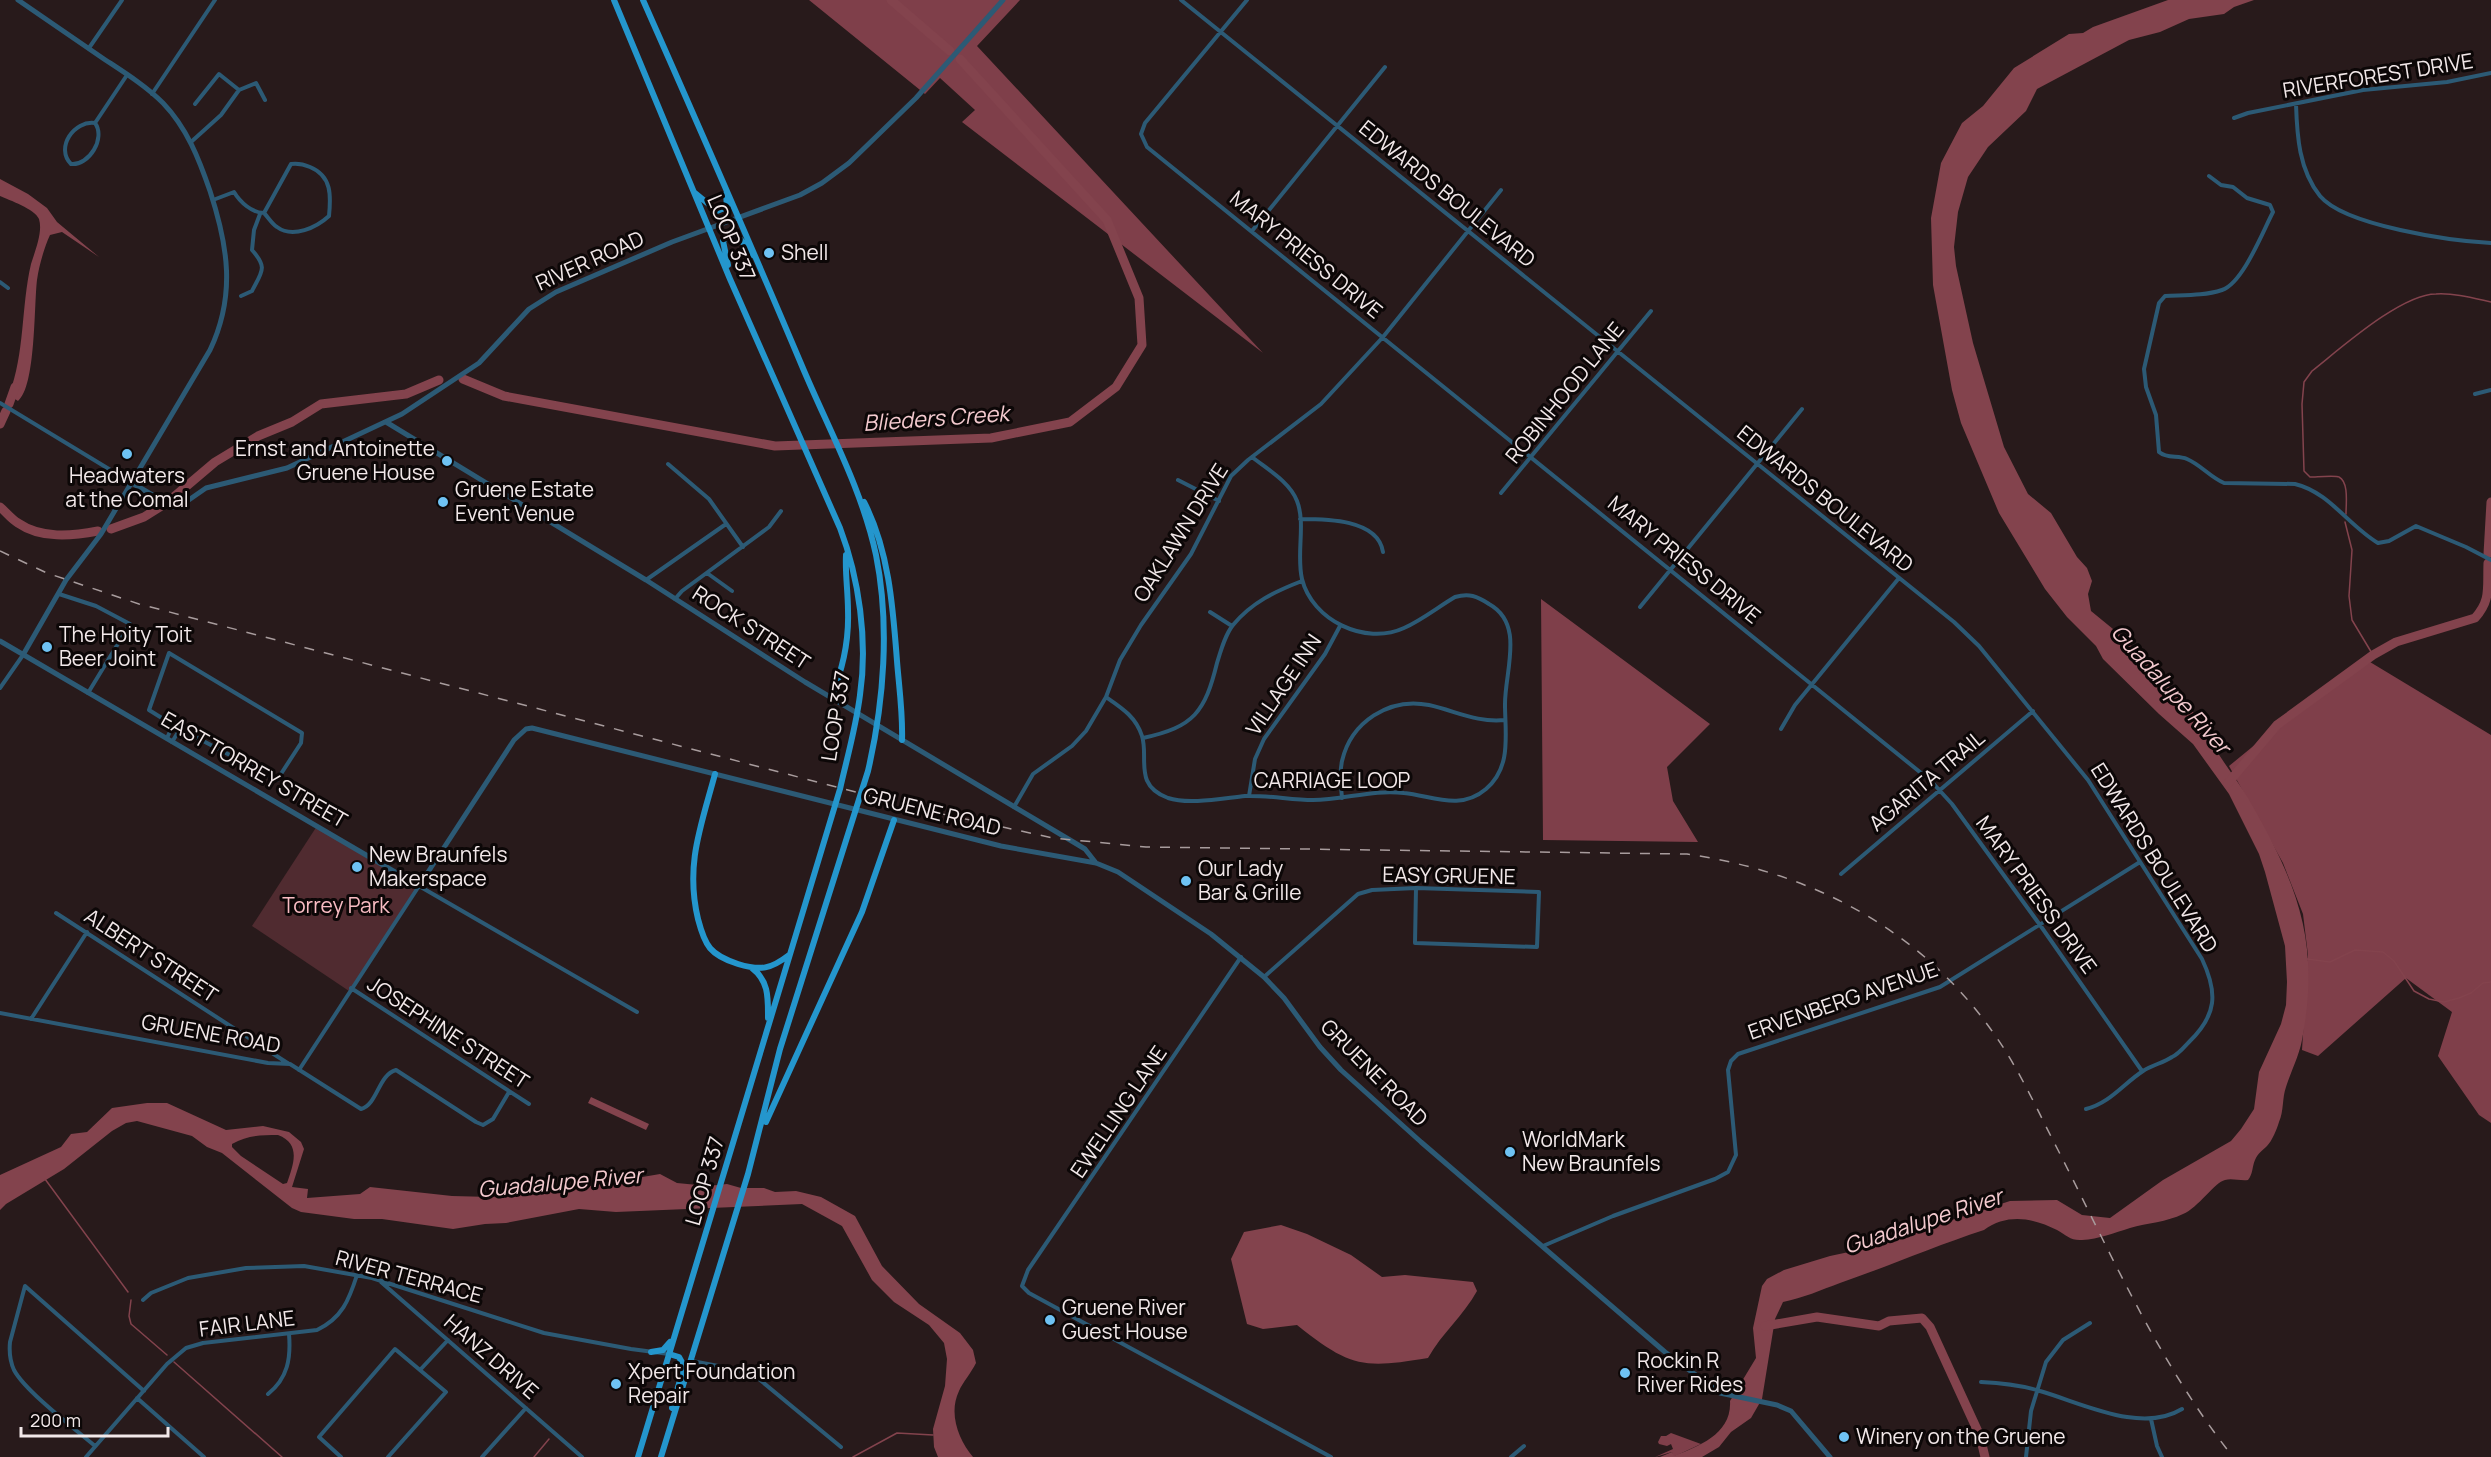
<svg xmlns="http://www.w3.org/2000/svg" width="2491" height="1457" font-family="Manrope,sans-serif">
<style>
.green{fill:#502b30}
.forest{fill:#7f3f4a}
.water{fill:#83434d;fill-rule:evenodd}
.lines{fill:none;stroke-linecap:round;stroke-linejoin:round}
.stream{stroke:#83434d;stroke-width:1.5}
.river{stroke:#83434d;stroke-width:9}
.minor{stroke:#2c5a75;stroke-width:4}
.tertiary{stroke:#2c5a75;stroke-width:5}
.primary{stroke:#2496cd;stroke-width:6}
.rail{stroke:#a89c9d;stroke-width:1.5;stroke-dasharray:10 10;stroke-linecap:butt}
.poi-dot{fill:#6ec2f3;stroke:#0c0707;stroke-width:2}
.labels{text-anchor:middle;stroke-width:6;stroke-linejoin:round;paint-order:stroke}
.street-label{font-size:21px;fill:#f2e8e9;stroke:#0c0707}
.poi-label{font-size:21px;fill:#f2e8e9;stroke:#0c0707;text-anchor:start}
.park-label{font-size:21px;fill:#f9bcc3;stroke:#0c0707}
.water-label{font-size:22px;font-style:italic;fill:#f4cacf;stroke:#0c0707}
</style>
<rect width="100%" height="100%" fill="#281a1b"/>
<path class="green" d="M317,826l102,60 -70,105 -97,-65z"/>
<path class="forest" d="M809,0h211l-43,46 286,307 -301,-231 13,-12 -35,-32 -15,16z
M1541,599l169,125 -43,43 6,34 25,41 -155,-2z
M2370,662l121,73v388l-12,-8 -41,-59 14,-44 -46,-34 -88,78 -16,-6 6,-95 -5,-41 -20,-51 -54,-97 44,-36z
M1671,1433l30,11 -28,13 -1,-5 -17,5 18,-8 -2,-5 -4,2 -8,-2 -1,-2 3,-6h5z"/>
<path class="water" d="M2168,0h86l-20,7 -10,7 -35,5 -29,13 -31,8 -92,49 -11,22 -38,36 -20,30 -10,35 -4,35 2,19 17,77 31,104 24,47 23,19 26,44 10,11 5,13 -4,13 3,17 33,27 81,87c8,27 29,49 43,73 49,85 73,143 54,242 -3,16 -11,31 -16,47 -4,11 -2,24 -7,35 -2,7 -7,19 -12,24 -5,5 -9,7 -12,14 -3,7 -2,14 -7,20 -8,1 -16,-2 -23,0 -10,2 -27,28 -42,34 -16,8 -36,9 -53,14 -16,5 -31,11 -48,12 -11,1 -16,-5 -25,-10 -23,-12 -50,-17 -73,0 -49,16 -95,36 -144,53 -19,7 -37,15 -57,19l-8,17 -13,80 -11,19 -20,14 -12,15 -17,10h-42l12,-5 2,4c25,-10 58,-22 56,-55l26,-43 -3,-30 9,-42 5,-7 17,-9 46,-14 33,-7 147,-48 47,-1 25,15 28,3 53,-38 68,-39 10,-12 13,-20 5,-37 22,-48 5,-19 1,-23 -2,-36 -20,-74 -6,-18 -30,-60 -36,-50 -34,-30 -56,-55 -7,-13 -29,-29 -22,-28 -46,-76 -38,-90 -9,-33 -19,-105 -2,-67 10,-55 21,-40 21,-17 31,-38 55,-34 14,-1 10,-6z
M0,179l28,15 19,14 10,14 42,35 -37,-25 -12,3c-6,13 -11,31 -13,45 -3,25 -1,107 -19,121l-9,-6c16,-42 12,-88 22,-131 4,-13 12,-32 8,-45 -4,-10 -30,-19 -39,-23z
M591,1097l58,27 -3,6 -58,-27z
M147,1103h20l59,27 37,-4 26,6 12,10 3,7 -12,38 16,2 -1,9 53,-4 10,-7 82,9 39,1 93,-10 76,-13 17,9 31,3 19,-2 14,4h23l11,4 21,-1 25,6 34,19 27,50 37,38 41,29 13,17 3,13c-5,10 -13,19 -17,28 -11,23 0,49 14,66h-35l-4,-10 -1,-18 12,-43 2,-27 -3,-16 -15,-18 -35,-23 -22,-22 -30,-54 -40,-22 -186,8 -37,-3 -73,14 -21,1 -32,5 -71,-10h-28l-53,-7 -9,-4 -70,-55 -15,-6 -15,-11 -55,-15 -11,2 -14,8 -48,38 -58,35 -6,6v-35l61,-28 10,-13 16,-2 25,-24zM278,1135c24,9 15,30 9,48l-4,1 -42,-28 -9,-9v-3c15,-9 29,-9 46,-9z
M1281,1225l26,9 44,21 31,22 23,-2 68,7 4,9c-13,24 -35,42 -49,67 -66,11 -78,9 -131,-33l-34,4 -16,-5 -16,-65 13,-27z"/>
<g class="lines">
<path class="stream" d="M2346,514c0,-10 3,-32 -7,-37 -3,-2 -23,0 -29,0l-6,-6 -2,-67 2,-22 8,-11c28,-22 89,-77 124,-77 19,-1 37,4 55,8
M2345,522l7,28 -3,46 3,24 21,35
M2307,959l23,3 25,-12 28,2 11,9 20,30 15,8 15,3 15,-4 12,-5 12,-10 8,-1
M45,1179l83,113
M131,1300l-2,16 2,8 36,31
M174,1362l108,95
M534,1457l15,-18
M853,1457l44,-24 36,2"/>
<path class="river" d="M891,0l59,51
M463,379l41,17 271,50 216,-8 79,-16 46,-35 26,-42 -3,-47 -32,-78 -147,-161
M9,404l6,-17
M0,424l6,-13
M169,501l46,-39 43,-26 34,-14 29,-18 85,-10 33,-14
M0,507c6,5 11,12 18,16 23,16 54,13 80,8
M111,529l33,-12 16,-10
M2488,554l3,-52
M2228,783l49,-58 96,-70 23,-13 79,-24c16,-18 12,-29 13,-55
M1765,1326l52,-9 62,9 10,-5 33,-3 8,9 50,109 5,21"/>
<path class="minor" d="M1181,0l773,622 25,24 109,134 114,179c16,34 15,56 -13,83 -5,5 -10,12 -17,15 -9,6 -20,8 -29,14 -20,13 -33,32 -57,38
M1247,0l-102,123 -4,11 6,13 784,634 21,23 88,121 102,146
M89,48l33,-48
M152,94l63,-94
M195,104l24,-30 20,16
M2296,104c1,32 3,66 24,92 25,30 132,45 171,47
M2234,118l14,-5 115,-23 84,-8 44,-9
M95,123c11,15 -6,43 -24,41 -16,-16 3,-44 24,-41l32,-48
M191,142l30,-27 18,-25 17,-7 9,17
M2209,176l12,9 12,2 14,11 23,7 3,7c-10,19 -30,71 -51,78 -18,6 -38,5 -57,6l-6,7 -15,66 2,18 10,28 3,37c8,7 19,3 28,7 14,6 23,18 37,24l71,1c34,8 54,42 83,59l11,-2 27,-15 50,21 25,13
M213,200l21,-8c6,10 18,21 30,21l27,-49c7,-1 12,0 19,3 22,9 21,29 19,49 -12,11 -36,23 -52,11 -5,-3 -9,-10 -13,-14
M1252,231l133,-164
M0,282l8,6
M241,296l11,-5c10,-20 16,-23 0,-41l2,-20 6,-16
M2475,394l16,-4
M0,403l132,80
M668,464l41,35 34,48
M1178,480l41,21
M1501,493l150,-182
M1300,519c26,0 78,0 83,33
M707,573l25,18
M646,580l80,-56
M59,594l37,12 34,18 -42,69
M675,599l7,-8 87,-64 12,-16
M1640,607l162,-198
M1210,612l22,14
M169,653l133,80 -1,10 -24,37 -104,-55 -24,-15z
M0,688l23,-33
M1106,697c16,11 30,20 36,39 7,22 -9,49 26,62 21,7 56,0 77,-2 23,-1 46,4 68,4 30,0 61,-11 91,-7 29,3 56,18 82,-4 26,-22 19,-55 19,-85 0,-34 20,-80 -16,-100 -12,-8 -20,-11 -34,-7 -17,10 -33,23 -51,31 -39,18 -92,-8 -102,-49 -6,-25 4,-55 -5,-78 -7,-19 -30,-32 -45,-44
M1781,729l14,-24 104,-127
M167,738l6,-13
M1143,738c51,-11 62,-26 74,-75 4,-13 8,-28 16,-38 19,-23 43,-34 69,-44
M172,742l8,-13
M1249,796l6,-37 9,-20 61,-85 15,-28
M1342,798c-1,-12 -3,-24 0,-37 9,-39 47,-64 87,-56 27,6 48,18 76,15
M1014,807l19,-33 39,-28 14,-15 20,-34 14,-37 21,-35 50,-71 40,-78 17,-16 73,-56 62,-67 118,-147
M1841,874l192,-163
M56,913l233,151
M1241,957l-213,313 -6,16 7,7 302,164
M1264,977l94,-83 14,-4 44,-2 123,4 -2,55 -122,-4 1,-55
M351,988l178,116
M0,1013l268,50 22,1 71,45c17,-5 17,-34 35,-39l80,52 7,3 10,-6 16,-27
M31,1019l56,-87
M299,1070l120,-184 218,126
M1543,1246l70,-30 102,-37 13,-7 8,-17 -8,-85 3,-9 7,-7 202,-67 200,-125
M381,1282l201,175
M143,1300l8,-7 37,-15 58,-10 58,-2 68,12 172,55 87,16 38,5
M692,1361l47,9 15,5 87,72
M420,1370l28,-30
M1981,1382c20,1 40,3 59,9 42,12 101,43 142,18
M268,1394c20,-16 23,-36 21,-60
M137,1398l67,59
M2151,1419l6,27 5,11
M95,1446c-20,-17 -70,-55 -81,-76 -4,-9 -5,-18 -4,-28l15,-56 119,105
M86,1457l81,-93 19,-16 17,-5 114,-13c25,-12 32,-30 40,-55
M341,1457l-22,-20 76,-88 51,43 -58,65
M482,1457l44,-49
M1511,1457l13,-11
M2026,1457l5,-46 15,-49 17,-22 27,-17"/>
<path class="tertiary" d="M18,0c28,19 55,38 83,57 21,14 44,28 62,46 24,25 36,56 47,88 18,55 26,104 0,159l-109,184 -35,46 -43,75
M386,422l260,158 159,102 265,158 15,9 11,14
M132,483l41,24 10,-3 23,-16 81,-20 115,-54 77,-51 50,-54 27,-17 116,-50 128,-47 22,-12 27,-20 67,-65 87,-98
M0,641l419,245 95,-146 12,-11 6,-1 469,118 95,17 22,9 93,62 53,43 20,21 36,49 21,23 80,72 244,210 55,41 57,12 14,6 39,46"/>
<path class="primary" d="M614,0l116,279 110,249c19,50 28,113 20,167 -4,32 -13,63 -20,94l-202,668
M643,0c54,122 107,243 159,366 26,62 60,123 74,189 14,70 8,147 -8,216l-88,278 -32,125 -87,283
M695,193l22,18 10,-4 -1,-13
M728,265l-5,-24 5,-6 8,-1 17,21
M864,502c25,48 29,106 33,159 2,26 6,53 5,79
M831,697c12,-28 18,-56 17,-86 0,-19 -3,-38 -2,-56
M715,774c-14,52 -30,91 -17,145 7,27 12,36 40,45 23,7 33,5 51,-9
M752,968c17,13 16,30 16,50
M766,1122l96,-210 32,-92
M651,1352l12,-2 7,-8
M669,1354l10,3 5,9 -12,42"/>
<path class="rail" d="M0,551l47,22 92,31 785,206 129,28 93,9 541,7c123,18 232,74 305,177 27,37 45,79 66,119 53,104 102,215 175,307"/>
</g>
<g class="poi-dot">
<circle cx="769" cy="253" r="6"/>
<circle cx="127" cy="454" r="6"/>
<circle cx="447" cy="461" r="6"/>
<circle cx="443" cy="502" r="6"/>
<circle cx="47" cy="647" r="6"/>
<circle cx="357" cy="867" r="6"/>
<circle cx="1186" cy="881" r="6"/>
<circle cx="1510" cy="1152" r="6"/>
<circle cx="1050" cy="1320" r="6"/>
<circle cx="1625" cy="1373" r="6"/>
<circle cx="616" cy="1384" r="6"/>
<circle cx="1844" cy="1437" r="6"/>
</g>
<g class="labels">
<g class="street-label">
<text transform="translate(2378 76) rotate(-9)" y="7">RIVERFOREST DRIVE</text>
<text transform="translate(1447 194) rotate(39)" y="7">EDWARDS BOULEVARD</text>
<text transform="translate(731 238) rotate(67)" y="7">LOOP 337</text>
<text transform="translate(1306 255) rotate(39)" y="7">MARY PRIESS DRIVE</text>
<text transform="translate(590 261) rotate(-24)" y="7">RIVER ROAD</text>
<text transform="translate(1565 393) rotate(-51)" y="7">ROBINHOOD LANE</text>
<text transform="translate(1825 499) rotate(39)" y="7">EDWARDS BOULEVARD</text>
<text transform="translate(1181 533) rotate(-58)" y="7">OAKLAWN DRIVE</text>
<text transform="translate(1684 560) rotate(39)" y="7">MARY PRIESS DRIVE</text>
<text transform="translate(751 628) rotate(33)" y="7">ROCK STREET</text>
<text transform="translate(1284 685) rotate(-56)" y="7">VILLAGE INN</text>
<text transform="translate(836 716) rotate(-81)" y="7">LOOP 337</text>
<text transform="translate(254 770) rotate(30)" y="7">EAST TORREY STREET</text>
<text x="1332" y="788">CARRIAGE LOOP</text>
<text transform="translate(1927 781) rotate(-40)" y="7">AGARITA TRAIL</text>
<text transform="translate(932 812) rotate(14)" y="7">GRUENE ROAD</text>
<text transform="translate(2154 858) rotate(58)" y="7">EDWARDS BOULEVARD</text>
<text transform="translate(1449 876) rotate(1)" y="7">EASY GRUENE</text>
<text transform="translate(2036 895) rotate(54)" y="7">MARY PRIESS DRIVE</text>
<text transform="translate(151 956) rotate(33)" y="7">ALBERT STREET</text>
<text transform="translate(1843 1001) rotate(-19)" y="7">ERVENBERG AVENUE</text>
<text transform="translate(448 1033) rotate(33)" y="7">JOSEPHINE STREET</text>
<text transform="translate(211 1034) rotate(10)" y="7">GRUENE ROAD</text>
<text transform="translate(1374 1073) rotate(45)" y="7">GRUENE ROAD</text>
<text transform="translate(1119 1112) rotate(-56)" y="7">EWELLING LANE</text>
<text transform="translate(705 1181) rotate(-74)" y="7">LOOP 337</text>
<text transform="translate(409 1277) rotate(15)" y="7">RIVER TERRACE</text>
<text transform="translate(247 1324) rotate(-7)" y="7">FAIR LANE</text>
<text transform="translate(491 1357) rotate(41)" y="7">HANZ DRIVE</text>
</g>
<g class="poi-label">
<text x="781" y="260">Shell</text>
<text x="435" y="456" text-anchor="end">Ernst and Antoinette<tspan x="435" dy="24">Gruene House</tspan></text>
<text x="127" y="483" text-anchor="middle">Headwaters<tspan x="127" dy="24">at the Comal</tspan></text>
<text x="455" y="497">Gruene Estate<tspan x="455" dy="24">Event Venue</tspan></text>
<text x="59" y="642">The Hoity Toit<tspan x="59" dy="24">Beer Joint</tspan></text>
<text x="369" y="862">New Braunfels<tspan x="369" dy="24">Makerspace</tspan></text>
<text x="1198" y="876">Our Lady<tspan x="1198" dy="24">Bar &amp; Grille</tspan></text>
<text x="1522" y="1147">WorldMark<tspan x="1522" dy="24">New Braunfels</tspan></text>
<text x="1062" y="1315">Gruene River<tspan x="1062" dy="24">Guest House</tspan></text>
<text x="1637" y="1368">Rockin R<tspan x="1637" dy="24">River Rides</tspan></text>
<text x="628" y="1379">Xpert Foundation<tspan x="628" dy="24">Repair</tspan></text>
<text x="1856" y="1444">Winery on the Gruene</text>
</g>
<g class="park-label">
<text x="336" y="913">Torrey Park</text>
</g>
<g class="water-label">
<text transform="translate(936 418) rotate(-4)" y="8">Blieders Creek</text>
<text transform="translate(2171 689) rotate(48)" y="8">Guadalupe River</text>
<text transform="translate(560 1182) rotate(-5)" y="8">Guadalupe River</text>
<text transform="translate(1923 1221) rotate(-18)" y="8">Guadalupe River</text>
</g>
</g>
<path d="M21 1427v9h147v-9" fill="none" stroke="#f2e8e9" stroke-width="3"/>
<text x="30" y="1427" font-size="18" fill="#f2e8e9" stroke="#0c0707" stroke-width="4.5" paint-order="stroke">200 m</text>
</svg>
